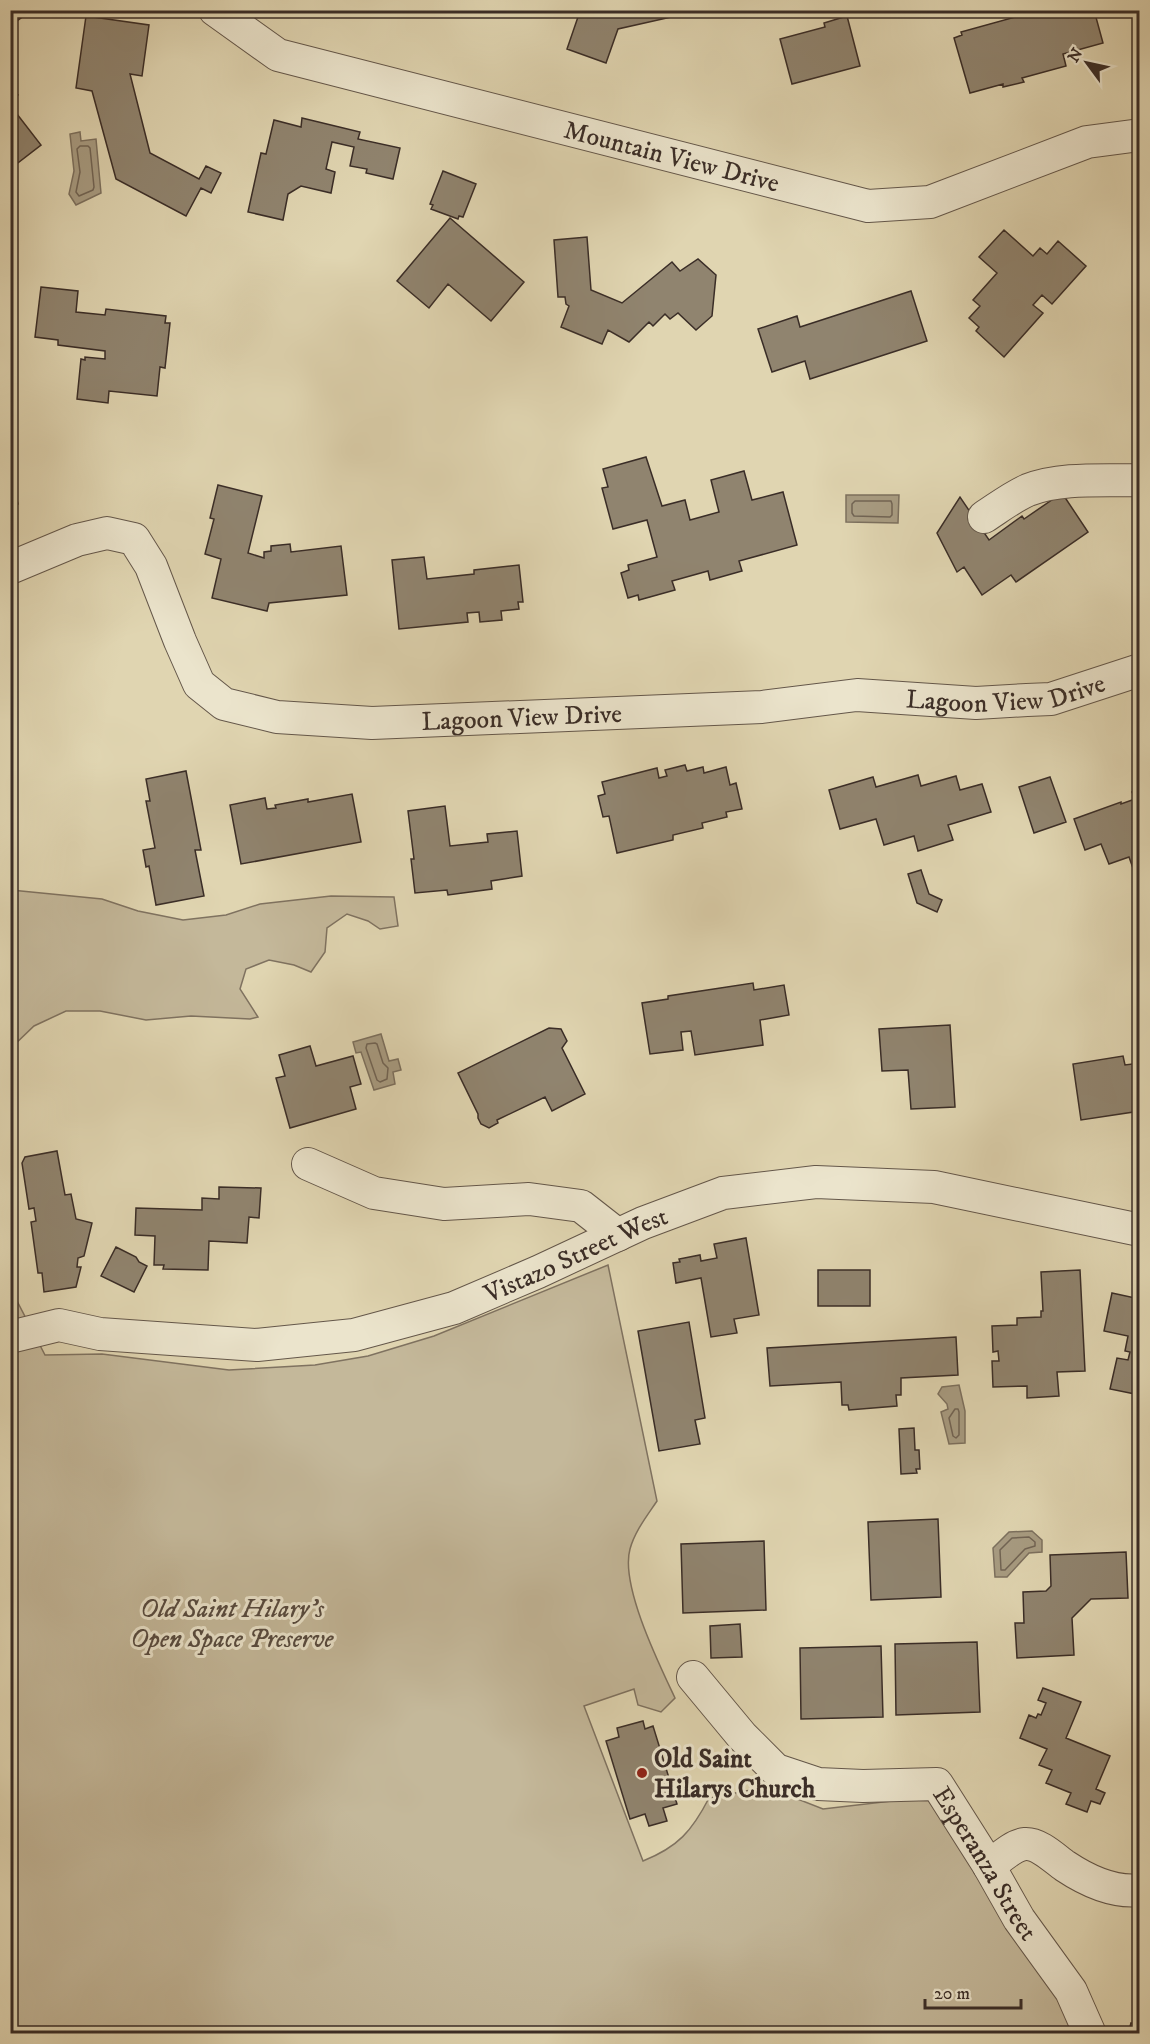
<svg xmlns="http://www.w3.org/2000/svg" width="1150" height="2044" font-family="'IM FELL DW Pica',serif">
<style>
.green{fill:#c4b89a;stroke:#7f7260;stroke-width:1.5}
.water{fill:#a89c82;stroke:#7c705e;stroke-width:1.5}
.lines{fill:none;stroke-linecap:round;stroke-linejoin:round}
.shore{stroke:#716454;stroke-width:1.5}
.building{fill:#90846f;stroke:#3a2d27;stroke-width:1.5}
.minor-casing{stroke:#64574a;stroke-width:34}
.minor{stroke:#ebe4cc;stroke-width:32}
.poi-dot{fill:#8f2418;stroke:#ebe4cc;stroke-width:2}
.labels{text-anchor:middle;stroke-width:6;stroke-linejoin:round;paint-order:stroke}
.street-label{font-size:26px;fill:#3a2d27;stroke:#ebe4cc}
.park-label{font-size:26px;font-style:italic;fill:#56493e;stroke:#ebe4cc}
.poi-label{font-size:26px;font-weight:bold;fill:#3a2d27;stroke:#ebe4cc;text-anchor:start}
</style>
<rect width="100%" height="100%" fill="#e0d5b1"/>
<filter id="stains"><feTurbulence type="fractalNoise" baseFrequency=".00333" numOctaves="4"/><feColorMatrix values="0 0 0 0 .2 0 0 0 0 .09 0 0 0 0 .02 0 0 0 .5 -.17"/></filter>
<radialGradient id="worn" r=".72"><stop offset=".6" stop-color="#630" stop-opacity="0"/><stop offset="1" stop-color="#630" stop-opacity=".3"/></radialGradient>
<path class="green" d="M11,890l91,9 36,12 45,9 43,-5 34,-11 71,-8 63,1 4,29 -18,3 -12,-8 -21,-7 -20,14 -2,24 -14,20 -17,-7 -25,-5 -23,9 -6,20 18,28 -8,2 -59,-3 -45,4 -46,-9h-34l-32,15 -23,22z
M10,1265l6,34 29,56 57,-1 127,16 86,-5 53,-9 66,-20 174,-71 49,236c-10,15 -22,30 -27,48 -10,36 29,115 45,149l-14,14 -23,-7 -4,-16 -50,17 59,155c35,-14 49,-30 66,-63l58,-11 56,22 103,-12c55,75 111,152 151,236h-1066z"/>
<path class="water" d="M80,132l1,9 15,-2 5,54 -25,12 -7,-11 5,-23 -4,-37z
M846,495h53l-1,28 -52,-1z
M381,1034l8,27 9,-2 3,11 -8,2 2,12 -21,6 -13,-38 -5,1 -3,-11z
M959,1385l6,26v32l-16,1 -8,-32 7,-3 -1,-5 -9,-10 4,-7z
M1032,1531l10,9v12l-13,1 -22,24h-12l-2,-29 16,-16z"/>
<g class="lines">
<path class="shore" d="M80,146h8l2,2 4,39 -1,3 -14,6 -3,-4 4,-20 -3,-23z
M855,501h36l1,3v11l-2,2 -36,-1 -2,-3v-9z
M375,1043l2,1 6,19 5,5 -1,11 -7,3 -3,-2 -11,-32 1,-4z
M955,1409h3l1,3v23l-3,3 -3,-2 -4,-18z
M1029,1537l6,5v4l-10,3 -20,21h-4l-1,-20 12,-12z"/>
</g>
<path class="building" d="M10,10h11l4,5 -15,11z
M349,10h44l-44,3z
M574,10h101l1,6 -58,13 -12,34 -39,-14 12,-35h-5z
M1030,10h64l9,33 -40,11 3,12 -44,12 2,4 -21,5v-3l-33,9 -16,-55 8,-3 -1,-3 69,-19z
M86,16l63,9 -7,51 -12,-2 20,79 49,26 7,-13 15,7 -10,20 -10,-5 -15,28 -70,-37 -24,-88 -16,-3z
M847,16l13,50 -68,18 -12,-45 45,-12 -1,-4z
M10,86l8,9 -8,6z
M10,105l31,40 -31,24z
M302,118l58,14 -2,7 42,9 -7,31 -27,-6 1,-4 -17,-3 4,-19 -22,-5 -6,27 9,3 -4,21 -30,-7 -13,8 -5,26 -35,-8 13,-59 5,1 8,-34 27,7z
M443,171l33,13 -13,33 -4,-1 -1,3 -27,-10 2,-4 -3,-1z
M450,218l74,64 -33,39 -43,-37 -19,24 -32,-27z
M1004,230l29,26 7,-8 7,6 11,-13 28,25 -34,38 -10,-9 -9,10 10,8 -39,44 -28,-26 3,-4 -10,-9 11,-12 -7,-6 24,-27 -18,-16z
M587,237l4,53 31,13 50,-41 8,9 18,-12 18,16 -4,41 -16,14 -18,-17 -8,6 -5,-5 -12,12 -4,-4 -20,20 -21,-12 -6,14 -41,-17 8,-21 -3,-2 -1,-7h-7l-4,-57z
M41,287l37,4 -2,21 29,3 1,-6 60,7 -1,7h5l-5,45 -5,-1 -3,29 -48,-5 -1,12 -31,-4 4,-40 4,1v-3l20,2v-8l-47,-6v-5l-23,-3z
M911,291l16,50 -117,38 -5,-18 -33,11 -14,-43 39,-13 3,11z
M646,457l16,49 23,-6 5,20 29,-8 -8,-32 33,-9 8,29 31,-8 14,53 -58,16 3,10 -32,9 -2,-9 -36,10 3,9 -36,10 -1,-5 -10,3 -7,-25 8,-3 -1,-5 29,-8 -10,-37 -34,9 -11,-41 6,-1 -5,-18z
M10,473l8,31 -8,2z
M218,485l44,11 -14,57 16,5v-6l7,-1v-5l19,-2 1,8 50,-6 6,49 -78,8 -2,8 -55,-13 9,-39 -16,-5 9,-35 -4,-1z
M1062,493l26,39 -72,50 -5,-7 -29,20 -18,-28 -7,5 -20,-39 23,-36 29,43 33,-24 2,3z
M424,557l3,22 47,-5v-4l45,-5 4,37h-5l1,7 -18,2 1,9 -22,2 -1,-10 -12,1 1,9 -69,7 -7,-69z
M685,765l2,6 16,-4 1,6 22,-6 4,18 6,-2 6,26 -16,3 1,5 -25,6 1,5 -30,7v5l-56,13 -8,-37 -6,1 -5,-21 7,-2 -3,-12 55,-14 2,10 8,-2 -2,-6z
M186,771l15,79h-6l9,46 -48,9 -7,-39 -3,1 -3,-17 12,-2 -9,-47h4l-4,-22z
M918,775l3,11 35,-10 4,14 22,-6 9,28 -43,13 5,15 -35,11 -4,-15 -30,9 -8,-26 -36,10 -11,-39 44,-13 3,10z
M1050,777l16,45 -32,11 -15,-46z
M1140,789v84l-5,1 -6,-17 -20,7 -8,-20 -16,6 -11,-31 47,-17v2l14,-5 -3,-7z
M352,794l9,48 -120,22 -11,-59 35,-7 2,11 9,-1 -1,-3 33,-6v3z
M445,806l5,40 38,-4 -1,-8 30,-3 5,45 -31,5 1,8 -44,6 -1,-5 -32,3 -4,-34h3l-6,-48z
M10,826l6,42 -6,1z
M921,870l8,24 13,6 -5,12 -20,-9 -9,-29z
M753,983l1,7 30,-5 5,30 -29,5 3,25 -68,10 -4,-24 -10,1 2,18 -33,4 -8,-51 26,-4v-3z
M950,1025l5,82 -44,2 -3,-39 -26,1 -3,-42z
M549,1028l12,1 6,12 -5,7 23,46 -33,17 -7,-14 -48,23 1,3 -9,5 -8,-4 -3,-6v-4l-20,-41z
M310,1046l6,20 37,-10 8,28 -11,3 6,22 -66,19 -14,-50 9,-2 -6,-21z
M1123,1056l2,9 15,-2v48l-59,9 -8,-56z
M57,1151l8,44 6,-1 5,25 16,4 -8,33 -6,2 -1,9h4l-5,20 -32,5 -2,-19h-4l-7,-51 5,-1 -2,-13 -5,1 -7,-46 3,-6z
M219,1187l42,1 -2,30 -10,-1 -2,26 -38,-2 -1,29 -45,-1 1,-4h-10l1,-29 -20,-1 1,-27 66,2v-12l17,1z
M746,1238l13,77 -25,4 3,14 -26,4 -10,-59 -25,5 -3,-20 7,-1 -1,-3 21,-4 1,6 16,-3 -3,-14z
M116,1247l20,10 3,5 8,4 -13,26 -33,-16z
M818,1270h52v36h-52z
M1080,1270l5,101 -28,1 2,24 -32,2v-12l-34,1 -1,-26h7l-1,-10 -5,1 -1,-26 25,-1v-7l24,-1v-6h2l-2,-39z
M1112,1293l28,6v96l-30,-6 7,-31 11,2 2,-8 -5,-1 3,-15 -24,-5z
M689,1322l16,96 -10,2 5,24 -41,7 -21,-120z
M956,1337l2,38 -57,3v17h-5l1,11 -48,4 -1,-5h-6l-1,-23 -71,4 -3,-38z
M914,1428l1,22h4l1,19h-4l1,4 -16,1 -2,-45z
M938,1519l3,78 -70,3 -3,-78z
M764,1541l2,69 -83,3 -2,-69z
M1126,1552l2,46 -37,1 -19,19 2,37 -57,3 -2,-35h9l-1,-31 23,-1 5,-5 -1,-31z
M740,1624l2,33 -31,1 -1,-32z
M977,1642l3,70 -84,3 -1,-71z
M881,1646l2,71 -82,2 -1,-71z
M1043,1688l38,14 -15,36 44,18 -14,33 9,4 -5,11 -9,-3 -4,11 -21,-8 5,-11 -25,-10 6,-13 -13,-5 8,-16 -27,-11 9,-23 7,3 2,-4 3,1 5,-12 -8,-3z
M643,1721l2,8 8,-3 24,78 -14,4 4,13 -18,5 -4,-12 -15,5 -24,-78 13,-4 -2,-9z
M1131,2023l9,2v9h-12z"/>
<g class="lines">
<defs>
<g id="minor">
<path id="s1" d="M215,10l63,45 590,151 62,-4 157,-60 53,-7"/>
<path d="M984,517c14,-9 28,-20 44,-27 34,-13 75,-9 112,-10"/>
<path id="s2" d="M10,568l67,-28 30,-7 27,6 17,27 29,75 19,43 25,20 53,13 95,6 390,-16 95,-12 119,8 51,-3 24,-1 89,-29"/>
<path d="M308,1164l66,29 70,11 85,-5 52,7 37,29"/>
<path id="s3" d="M10,1337l49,-12 41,9 157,11 97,-10 100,-27 84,-36 105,-49 80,-30 93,-11 118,5 206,43"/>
<path id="s4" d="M693,1677l49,59 34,34 42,14 45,2 74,-2 52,82 30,53 52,72 19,43"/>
<path d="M989,1866c10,-7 24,-21 36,-22 14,-1 30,15 40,22 21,14 49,27 75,24"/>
</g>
</defs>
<use href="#minor" class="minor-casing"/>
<use href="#minor" class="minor"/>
</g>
<circle class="poi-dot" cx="642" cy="1773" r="6"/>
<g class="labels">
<g class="street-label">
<text dy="9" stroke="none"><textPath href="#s1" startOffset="484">Mountain View Drive</textPath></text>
<text dy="9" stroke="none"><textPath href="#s2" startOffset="1108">Lagoon View Drive</textPath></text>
<text dy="9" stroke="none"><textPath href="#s2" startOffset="622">Lagoon View Drive</textPath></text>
<text dy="9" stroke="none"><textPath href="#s3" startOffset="584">Vistazo Street West</textPath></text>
<text dy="9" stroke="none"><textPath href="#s4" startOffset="381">Esperanza Street</textPath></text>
</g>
<g class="park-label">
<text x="232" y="1617">Old Saint Hilary's<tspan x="232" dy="30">Open Space Preserve</tspan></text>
</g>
<g class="poi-label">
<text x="654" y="1767">Old Saint<tspan x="654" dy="30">Hilarys Church</tspan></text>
</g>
</g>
<rect width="1150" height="2044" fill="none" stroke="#e0d5b1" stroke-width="36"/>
<rect x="12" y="12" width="1126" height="2020" fill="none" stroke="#3a2d27" stroke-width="3"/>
<rect x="18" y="18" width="1114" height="2008" fill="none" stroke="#3a2d27" stroke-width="1.5"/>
<g transform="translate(1087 63) rotate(303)" stroke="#ebe4cc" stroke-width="4.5" paint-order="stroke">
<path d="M0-4.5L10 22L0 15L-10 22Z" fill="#3a2d27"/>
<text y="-9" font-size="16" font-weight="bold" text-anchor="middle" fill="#3a2d27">N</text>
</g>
<path d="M925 1999v9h96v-9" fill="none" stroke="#3a2d27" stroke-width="3"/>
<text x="934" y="1999" font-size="18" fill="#3a2d27" stroke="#ebe4cc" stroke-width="4.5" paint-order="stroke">20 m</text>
<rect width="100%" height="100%" filter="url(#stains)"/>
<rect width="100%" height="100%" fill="url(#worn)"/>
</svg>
